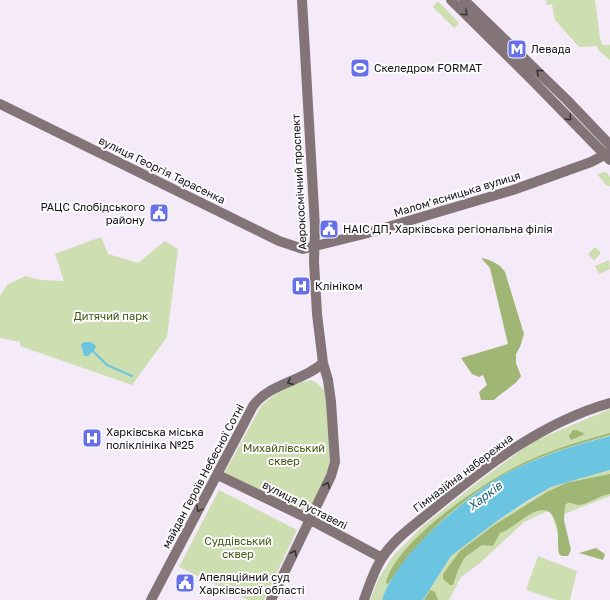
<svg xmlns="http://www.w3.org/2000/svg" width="610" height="600" font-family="'Golos Text',sans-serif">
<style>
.green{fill:#cddeb1}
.forest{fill:#9fb674}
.water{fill:#6bc4e0}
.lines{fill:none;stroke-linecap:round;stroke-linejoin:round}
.stream{stroke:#6bc4e0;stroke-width:2}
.major{stroke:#837577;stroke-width:10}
.oneway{stroke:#3a3336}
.labels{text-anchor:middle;stroke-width:4;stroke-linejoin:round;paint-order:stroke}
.poi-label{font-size:11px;fill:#120f13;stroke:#fcfbfd;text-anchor:start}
.street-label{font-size:11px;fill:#120f13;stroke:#fcfbfd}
.park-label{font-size:11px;fill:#43570d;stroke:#fcfbfd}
.water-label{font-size:12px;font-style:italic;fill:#196074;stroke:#fcfbfd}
</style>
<rect width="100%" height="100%" fill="#f4eaf8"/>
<path class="green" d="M546,0h49l5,38 3,7h7v15l-11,-9 -2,-5 -18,1 -24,-27 -3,-16 -5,1z
M438,1l21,22 -5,5 -21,-21z
M606,172l4,5v9h-3l-10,-12z
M101,237l7,17 30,9 27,-22 13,8 -11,88 -35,48 -112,-39v-4l-20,-4v-42l7,-11 18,-9 15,4 24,1 -9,-27z
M595,247l6,6 -7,8 -6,-7z
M609,260l1,9 -11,5 -4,-8z
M311,380l6,3 7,7 4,12 2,68 -22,44 -84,-40 36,-66c10,-13 34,-25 51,-28z
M610,409v27c-36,9 -71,20 -103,37 -40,21 -112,84 -125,127h-12l9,-22 14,-22 30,-30 55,-44 56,-41z
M610,470v26l-46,18 -6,20 -8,-24 -26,12 -44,41 -19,14 -12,23h-26l28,-44 46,-35 54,-34z
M219,490l78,40 -33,70h-16l-69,-33z
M538,556l39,15 -7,29h-14l-30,-10z"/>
<path class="forest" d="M481,258c10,2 18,5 24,14l19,62 -4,13 -4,7v9l5,13c-5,9 -19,16 -27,24h-13l-2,-8 8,-7 -4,-10 -4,2 -7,-3 -11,-16 47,-14 -18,-76z
M573,430h4l8,4 -14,6 -2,-4z
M610,433v2c-35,10 -71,20 -103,38 -47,26 -89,66 -119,111l-2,-1c9,-43 107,-108 146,-124 25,-11 52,-19 78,-26z
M610,474v20c-11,1 -20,10 -31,11 -6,0 -9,-5 -14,0l-1,15 7,30 -3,6h-6l-3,-2c-2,-9 0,-20 -2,-28 -10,-37 -38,1 -57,7l-7,13 -11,-1 -17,12 -7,13 -5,15h-3l-7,-6v-5l17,-23 33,-25 54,-34 19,-9z
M596,548l9,6 -2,6 -24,-7z
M430,590l5,2 3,8h-14z"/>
<path class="water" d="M85,342h6l5,4 -1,3 -7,7h-4l-3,-12z
M610,436v34l-59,17 -24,14 -30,20 -46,35 -28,44h-41c13,-44 85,-105 125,-127 32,-17 68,-28 103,-37z"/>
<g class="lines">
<path class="stream" d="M92,350l15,15 25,11"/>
<path class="major" d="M451,0l81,80 78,80
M464,0l103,100 43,45
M0,104l279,137 24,8 61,-15 149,-44 78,-28 19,-10
M218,475l93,45 71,38
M151,600l102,-194c17,-23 49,-24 70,-43
M271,600l60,-124 4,-14 -4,-60 -3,-22 -5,-17 -6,-49 -3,-52 1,-35 -13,-227
M364,600c5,-14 10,-30 18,-42 11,-18 31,-32 48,-46 53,-44 112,-90 180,-109"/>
</g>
<defs><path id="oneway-chevron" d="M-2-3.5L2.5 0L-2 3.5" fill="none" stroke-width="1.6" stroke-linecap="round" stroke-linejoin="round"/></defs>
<g class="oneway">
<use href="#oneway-chevron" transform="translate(465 13) rotate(43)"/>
<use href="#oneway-chevron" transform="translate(539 72) rotate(-136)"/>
<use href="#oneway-chevron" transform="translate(569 118) rotate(46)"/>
<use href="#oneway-chevron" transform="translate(290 382) rotate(156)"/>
<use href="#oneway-chevron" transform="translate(327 485) rotate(-65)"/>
<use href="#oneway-chevron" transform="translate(199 509) rotate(118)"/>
<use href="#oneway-chevron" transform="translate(294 553) rotate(-63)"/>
</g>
<defs>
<symbol id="metro-square" viewBox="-11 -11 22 22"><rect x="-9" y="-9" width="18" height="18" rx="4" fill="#6570e9" stroke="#fcfbfd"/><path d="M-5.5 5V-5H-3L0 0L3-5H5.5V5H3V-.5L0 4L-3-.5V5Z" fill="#fff"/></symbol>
<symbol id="stadium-square" viewBox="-11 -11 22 22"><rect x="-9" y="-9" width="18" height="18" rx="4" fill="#6570e9" stroke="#fcfbfd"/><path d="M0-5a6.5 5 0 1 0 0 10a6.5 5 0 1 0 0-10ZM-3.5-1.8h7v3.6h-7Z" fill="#fff"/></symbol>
<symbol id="civic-square" viewBox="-11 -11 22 22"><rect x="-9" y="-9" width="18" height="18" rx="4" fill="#6570e9" stroke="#fcfbfd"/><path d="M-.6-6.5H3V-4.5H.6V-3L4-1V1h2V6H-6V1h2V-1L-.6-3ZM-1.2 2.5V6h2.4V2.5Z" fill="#fff"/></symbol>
<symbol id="hospital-square" viewBox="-11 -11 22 22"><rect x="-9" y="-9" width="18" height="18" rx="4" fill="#6570e9" stroke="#fcfbfd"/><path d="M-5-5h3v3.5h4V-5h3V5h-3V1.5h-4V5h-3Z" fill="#fff"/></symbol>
</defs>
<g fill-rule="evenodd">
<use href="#metro-square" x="506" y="38" width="22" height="22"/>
<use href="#stadium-square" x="349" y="57" width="22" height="22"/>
<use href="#civic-square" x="148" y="202" width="22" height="22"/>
<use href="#civic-square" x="318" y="218" width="22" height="22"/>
<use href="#hospital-square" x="290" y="275" width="22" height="22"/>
<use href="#hospital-square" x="81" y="427" width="22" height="22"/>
<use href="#civic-square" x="174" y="572" width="22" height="22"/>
</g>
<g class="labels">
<g class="poi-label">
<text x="531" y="53">Левада</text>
<text x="374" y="72">Скеледром FORMAT</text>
<text x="145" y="211" text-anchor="end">РАЦС Слобідського<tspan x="145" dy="13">району</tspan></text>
<text x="343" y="233">НАІС ДП, Харківська регіональна філія</text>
<text x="315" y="290">Клініком</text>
<text x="106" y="436">Харківська міська<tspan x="106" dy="13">поліклініка №25</tspan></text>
<text x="199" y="581">Апеляційний суд<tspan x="199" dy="13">Харківської області</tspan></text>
</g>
<g class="street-label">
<text transform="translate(162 170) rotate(26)" y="4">вулиця Георгія Тарасенка</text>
<text transform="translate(299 182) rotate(-93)" y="4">Аерокосмічний проспект</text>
<text transform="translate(457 194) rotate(-17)" y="4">Малом’ясницька вулиця</text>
<text transform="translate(463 473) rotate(-37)" y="4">Гімназійна набережна</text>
<text transform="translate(203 476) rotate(-62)" y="4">майдан Героїв Небесної Сотні</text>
<text transform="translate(305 505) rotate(27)" y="4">вулиця Руставелі</text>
</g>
<g class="park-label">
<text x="111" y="320">Дитячий парк</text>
<text x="284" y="452">Михайлівський<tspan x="284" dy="13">сквер</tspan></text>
<text x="238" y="545">Суддівський<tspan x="238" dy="13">сквер</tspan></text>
</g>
<g class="water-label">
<text transform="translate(485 496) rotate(-37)" y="4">Харків</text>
</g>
</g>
</svg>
